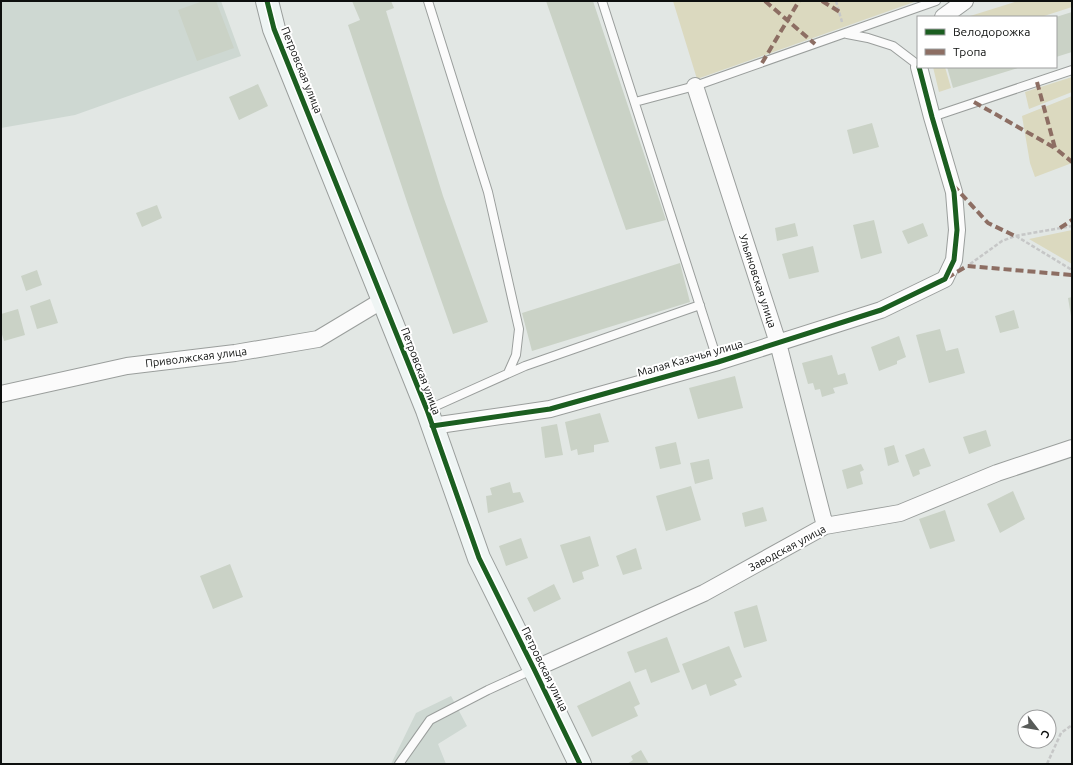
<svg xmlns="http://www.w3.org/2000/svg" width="1073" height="765" font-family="Ubuntu,sans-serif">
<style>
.built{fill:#ced8d2}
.green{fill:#dbd9bf}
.building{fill:#cad2c6}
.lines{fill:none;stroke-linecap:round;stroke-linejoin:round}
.lane-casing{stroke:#9a9e9c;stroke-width:10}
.street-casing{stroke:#9a9e9c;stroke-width:18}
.secondary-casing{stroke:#9a9e9c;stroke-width:24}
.path{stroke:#c6c7c7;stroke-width:2.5;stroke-dasharray:4 2;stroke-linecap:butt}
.lane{stroke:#fbfbfb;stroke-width:8}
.street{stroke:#fbfbfb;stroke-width:16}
.secondary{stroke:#eff5f4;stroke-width:22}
.quiet{stroke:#8d6e63;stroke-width:4;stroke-dasharray:8 4;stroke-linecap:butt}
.cycleway-casing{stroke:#fff;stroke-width:8}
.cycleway{stroke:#1b5e20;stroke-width:5}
.labels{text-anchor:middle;stroke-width:4;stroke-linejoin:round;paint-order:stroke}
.street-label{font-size:11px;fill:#0d0f0e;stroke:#fff}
</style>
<rect width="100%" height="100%" fill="#e2e7e4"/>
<path class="built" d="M1,1h220l20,55 -166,59 -74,13z
M451,696l16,30 -29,18 8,20h-55l25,-51z"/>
<path class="green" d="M673,1h244l-220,78z
M1018,1h54v6l-31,10h-74z
M933,67h12l6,21 -12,4z
M1072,77v15l-43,17 -4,-17z
M1072,96v67l-37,14 -5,-14 -8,-47z
M1072,230v34l-43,-25z"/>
<path class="building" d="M203,1h13l18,47 -37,13 -19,-51z
M352,1h39l3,7 -8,3 57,185 45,126 -35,12 -44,-126 -61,-183 12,-5z
M546,1h47l73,219 -40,10z
M1072,12v40l-16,5v-40z
M947,67h74l-68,21z
M258,84l10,22 -29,14 -10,-23z
M872,123l7,24 -26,7 -6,-24z
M157,205l5,13 -20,9 -6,-14z
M874,220l8,33 -21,6 -8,-34z
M795,223l3,13 -21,5 -2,-13z
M923,223l5,13 -20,8 -6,-13z
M813,246l6,26 -30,7 -7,-25z
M680,263l10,39 -158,49 -10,-38z
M37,270l5,15 -16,6 -5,-15z
M1072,297v19h-1l-3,-18z
M50,299l8,24 -21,6 -7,-23z
M18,309l7,26 -21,6 -3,-10v-17z
M1014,310l5,18 -19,5 -5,-17z
M940,329l6,22 12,-3 7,25 -36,10 -13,-48z
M899,336l7,21 -9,4v3l-18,7 -8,-24z
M832,355l6,20 7,-2 3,11 -15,4 2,5 -13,4 -2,-8 -5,1 -2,-7 -5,1 -6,-21z
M735,376l8,32 -45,11 -9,-31z
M600,413l9,29 -15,3v7l-16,3 -1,-6 -6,2 -6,-29z
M557,424l6,31 -18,3 -4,-31z
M986,430l5,16 -22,8 -6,-17z
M676,442l5,22 -21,5 -5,-22z
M894,445l5,17 -11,4 -4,-18z
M924,448l7,18 -12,4 1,4 -7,3 -8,-22z
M709,459l4,20 -18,5 -5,-21z
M861,464l3,6 -4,2 3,12 -16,5 -5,-19z
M510,482l3,11 7,-1 4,10 -36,11 -2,-17 6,-1 -2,-7z
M691,486l10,34 -35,11 -10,-35z
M1013,491l12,28 -25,14 -13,-29z
M763,507l4,14 -22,6 -3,-14z
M945,510l10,31 -25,8 -11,-30z
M590,536l9,30 -17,6 2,7 -11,4 -13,-38z
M521,538l7,20 -22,8 -7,-20z
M636,548l6,21 -19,6 -7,-19z
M230,564l13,33 -30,12 -13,-33z
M554,584l7,15 -27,13 -7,-14z
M757,605l10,36 -23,7 -10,-36z
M667,637l13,35 -29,11 -5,-14 -11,4 -8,-21z
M729,646l13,31 -8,3 3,5 -27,11 -4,-12 -14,6 -10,-26z
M630,681l10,23 -6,3 4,9 -46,21 -15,-31z
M641,750l8,14h-22l6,-4 -2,-4z"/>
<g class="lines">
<defs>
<path id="lane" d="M428,1l60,191 31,137 -3,26 -8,18
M602,1l116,361
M847,34l21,4 25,8 25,19
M635,102l60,-16 241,-85
M932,117l140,-47
M429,409l96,-43 175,-61
M399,764l31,-44 58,-30 46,-21"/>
<path id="street" d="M943,17l22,-16
M695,86l83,257 47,183
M1,394l126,-28 108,-13 83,-14 65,-39
M432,426l118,-17 168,-47 163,-52 64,-31 9,-19 3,-30 -3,-38 -22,-75 -13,-50
M534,669l170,-76 121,-67 75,-13 97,-40 75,-25"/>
<path id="secondary" d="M267,1l7,28 153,381 52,148 55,111 46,95"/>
</defs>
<use href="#lane" class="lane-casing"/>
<use href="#street" class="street-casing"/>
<use href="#secondary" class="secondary-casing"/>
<path class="path" d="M836,1l6,21
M1016,236l56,34
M970,264l32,-23 13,-5 57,-10
M1047,764l14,-31 11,-8"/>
<use href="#lane" class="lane"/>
<use href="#street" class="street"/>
<use href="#secondary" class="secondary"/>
<path class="quiet" d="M765,1l50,43
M822,1l18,11
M762,63l37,-62
M1037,82l18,66 17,14
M974,102l81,46
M953,185l35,38 27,13
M1060,228l12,-8
M947,278l20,-12 105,9"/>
<defs>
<path id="cycleway" d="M267,1l7,28 153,381 52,148 55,111 46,95
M432,426l118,-17 168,-47 163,-52 64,-31 9,-19 3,-30 -3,-38 -22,-75 -13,-50"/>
</defs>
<use href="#cycleway" class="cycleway-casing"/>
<use href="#cycleway" class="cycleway"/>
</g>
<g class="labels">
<g class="street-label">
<text transform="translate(302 70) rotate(68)" y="4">Петровская улица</text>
<text transform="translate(758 281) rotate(72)" y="4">Ульяновская улица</text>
<text transform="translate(196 357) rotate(-7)" y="4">Приволжская улица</text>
<text transform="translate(690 358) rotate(-16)" y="4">Малая Казачья улица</text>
<text transform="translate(421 371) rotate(69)" y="4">Петровская улица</text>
<text transform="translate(787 548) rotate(-28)" y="4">Заводская улица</text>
<text transform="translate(545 669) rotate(64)" y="4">Петровская улица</text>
</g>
</g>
<rect width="1073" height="765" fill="none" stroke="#0d0f0e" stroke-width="4"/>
<rect x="917" y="16" width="140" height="52" fill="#ffffff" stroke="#9e9f9f"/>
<rect x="925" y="29" width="20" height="6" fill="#1b5e20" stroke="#9e9f9f"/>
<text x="953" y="36" font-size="12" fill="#0d0f0e">Велодорожка</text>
<rect x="925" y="49" width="20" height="6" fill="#8d6e63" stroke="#9e9f9f"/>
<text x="953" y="56" font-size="12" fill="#0d0f0e">Тропа</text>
<g transform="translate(1037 729) rotate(121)"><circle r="19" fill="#ffffff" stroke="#9e9f9f"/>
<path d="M0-3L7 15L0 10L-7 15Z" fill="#585b59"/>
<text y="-6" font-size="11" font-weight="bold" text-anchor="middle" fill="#0d0f0e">С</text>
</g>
</svg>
